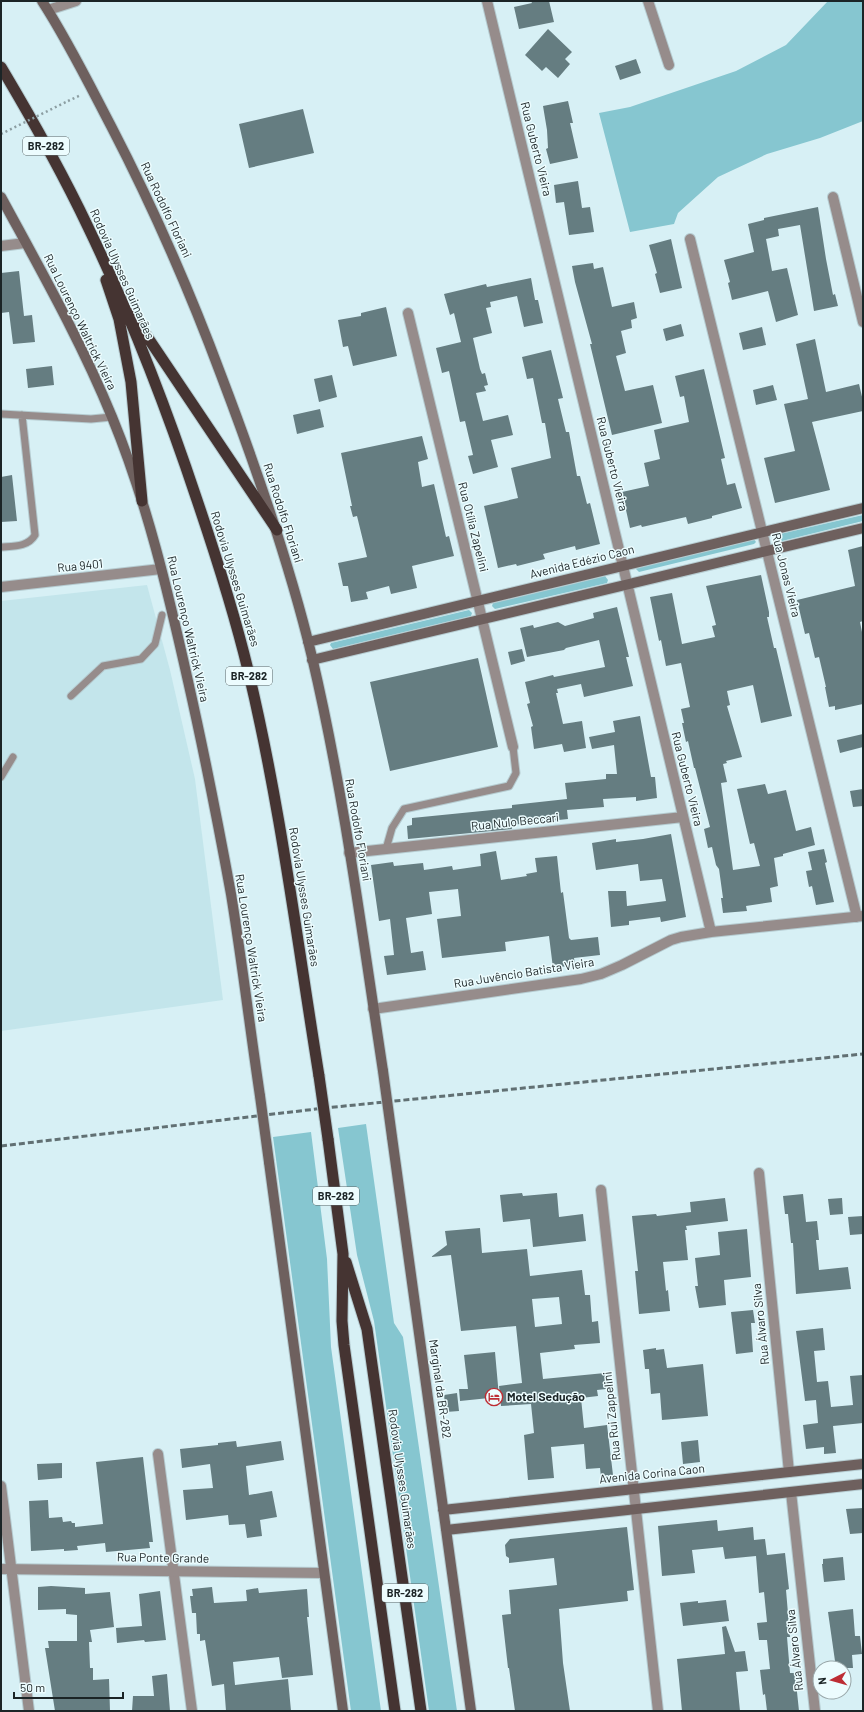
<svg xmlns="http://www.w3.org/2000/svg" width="864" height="1712" font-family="Barlow,sans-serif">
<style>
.built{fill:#c3e5eb}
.green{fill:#86c6d0}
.building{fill:#657d81;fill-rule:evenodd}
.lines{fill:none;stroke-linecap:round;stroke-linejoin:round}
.service-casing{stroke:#b5cbd0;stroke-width:9}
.minor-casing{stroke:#b5cbd0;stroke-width:12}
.tertiary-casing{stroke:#b5cbd0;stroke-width:12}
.secondary-casing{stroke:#b5cbd0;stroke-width:12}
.trunk-casing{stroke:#b5cbd0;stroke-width:13}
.path{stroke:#8c9ea2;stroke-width:2.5;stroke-dasharray:2 3;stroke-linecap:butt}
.service{stroke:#968c8b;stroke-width:7}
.minor{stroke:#968c8b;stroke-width:10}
.tertiary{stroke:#968c8b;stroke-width:10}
.secondary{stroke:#6e605e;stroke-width:10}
.trunk{stroke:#453432;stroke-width:11}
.rail{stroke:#617073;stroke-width:3;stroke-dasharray:6 3;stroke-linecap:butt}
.secondary-bridge-casing{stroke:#b5cbd0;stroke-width:12;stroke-linecap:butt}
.trunk-bridge-casing{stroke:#b5cbd0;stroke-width:13;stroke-linecap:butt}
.path-bridge{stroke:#8c9ea2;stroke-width:2.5;stroke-dasharray:2 3;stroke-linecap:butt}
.secondary-bridge{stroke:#6e605e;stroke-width:10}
.trunk-bridge{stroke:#453432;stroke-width:11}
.labels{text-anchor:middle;stroke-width:3;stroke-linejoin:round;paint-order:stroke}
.shield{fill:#ecfcfe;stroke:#5a6567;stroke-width:1}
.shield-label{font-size:11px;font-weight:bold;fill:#1b2426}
.street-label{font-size:12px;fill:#1b2426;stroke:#ecfcfe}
.poi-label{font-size:12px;font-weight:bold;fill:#1b2426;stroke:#ecfcfe;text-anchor:start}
</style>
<rect width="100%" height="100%" fill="#d7f0f5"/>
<path class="built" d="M147,585l23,85 25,109 28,221 -222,31v-430z"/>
<path class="green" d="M828,1h35v120l-43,17 -53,16 -49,23 -40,36 -4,11 -44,8 -31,-119 31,-6 106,-36 50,-26z
M863,515v6l-81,20 -3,-4 1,-3z
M753,538l3,4 -2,2 -115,28 -4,-4z
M605,576l3,4 -1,3 -112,26 -3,-3 1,-3z
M469,610l3,3 -1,3 -138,33 -3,-4 1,-2z
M366,1124l28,199 9,14 54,374h-28l-55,-390 -17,-66 -19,-127z
M311,1132l16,127 4,88 50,364h-30l-78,-574z"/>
<path class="building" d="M531,1h18l5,21 -35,7 -5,-22 18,-4z
M548,29l24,23 -7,7 5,5 -12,14 -12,-11 -4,4 -17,-16z
M636,59l5,14 -21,7 -5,-14z
M568,101l5,22h-3l8,35 -28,6 -4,-15 2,-1 -1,-18 -4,-24z
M303,109l11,44 -65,15 -10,-44z
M578,181l4,27 8,-1 4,25 -25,3 -5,-33 -8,1 -2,-18z
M818,207l8,52 7,36 2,-1 3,12 -24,5 -14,-86 -22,4 1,7 -13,3 6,32 15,-3 11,47 -22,7 -8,-31 -36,9 -4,-17 2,-1 -6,-22 30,-8 -6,-28 16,-4v-2z
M671,239l11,49 -22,5 -5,-19 2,-1 -8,-28z
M593,263l1,6 9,-2 9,40 22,-5 3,16 -6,2 1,8 -11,3 5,22 -10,3 9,35 28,-6 9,38 -50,12 -22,-91h2l-17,-62 -3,-16z
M19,271l5,45 8,-1 3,27 -22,2 -4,-32 -8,1v-40z
M531,278l4,22h3l5,23 -19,4 -7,-31 -27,6 1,5 -5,1 6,25 -19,5 7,31 2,5 3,-1 3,12 -4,1 2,5 -10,2 7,28 25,-6 5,20 -22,5 7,27 -25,7 -5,-18 5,-1 -8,-34 -5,1 -11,-51 -7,2 -6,-25 25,-6 -7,-29 -4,2 -6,-21 42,-10 1,3z
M386,307l11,49 -44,10 -5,-20 -5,1 -5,-27 23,-4v-3z
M681,324l3,12 -18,5 -3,-12z
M762,327l4,18 -23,5 -4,-17z
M815,339l11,53 33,-8 4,17v10l-51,11 18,68 -55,13 -11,-45 31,-7 -11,-47 24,-5 -12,-55z
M551,350l12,48 -5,1 8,33h3l8,44h3l7,28 3,-1 10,41 -24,6 -1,-4 -32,8 2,5 -28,7 -1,-2 -18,4 -14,-62 34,-8 -7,-30 40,-10 -6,-35h-3l-9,-45 -6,1 -5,-22z
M52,366l2,19 -26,3 -2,-19z
M704,369l21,89 -4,1 6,26 8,-2 7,25 -30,8v2l-24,6 -2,-7 -44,10 -1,-2 -11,3 -8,-36 27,-6 -5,-23 16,-4 -6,-29 35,-8 -5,-26 -4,1 -5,-21z
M332,375l5,22 -18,5 -5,-23z
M773,385l4,15 -21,5 -3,-15z
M320,409l4,18 -27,7 -4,-19z
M422,436l6,23 -10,3 4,25 12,-3 12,53 3,-1 5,20 -42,10 5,22 -26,6 -2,-8 -23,6 2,7 -17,3 -3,-16h-5l-5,-23 29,-6 -10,-41 -4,1 -3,-11h2l-11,-53z
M12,475l5,46 -16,1v-45z
M863,546v75l-3,1 3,15v67l-28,6v-4l-6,1 -4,-20h1l-7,-30 -4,1 -6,-25 -4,1 -8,-34 58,-14 -7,-36z
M761,575l8,37v5h-2l7,31h2l16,68 -31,7 -8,-38 -26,6 3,14 -3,1 15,51 -16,4 1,2 -4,1 4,18 -6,1 12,87 27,-4 -6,-23 -4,1 -13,-55 28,-5 3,10 18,-4 10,41 15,-4 4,18 -32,9v2l-9,2 4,28 -8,2 2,14 -26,4 1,5 -24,2 -2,-15h2l-4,-29 -3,-4 -4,-18 -4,1 -4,-19 6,-2 -15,-59h-1l-6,-27 -2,1 -4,-19h2l-3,-14 9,-2 -9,-44 -15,3 -5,-26 -2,1 -9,-44 22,-4 10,51 33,-7 -3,-11 4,-1 -10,-39z
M617,607l12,50h-3l7,29 -49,11 -3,-13 -24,5 1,4h-2l7,31 19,-3 4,27 -22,4 -2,-8 -28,5 -3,-22 2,-1 -6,-22 3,-1 -5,-21 28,-7 1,2 51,-10 -6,-27 -33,8 -2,2 -37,7 -7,-29 13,-3 1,3 24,-6 7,4 29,-8 -1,-5z
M522,649l3,12 -14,4 -3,-13z
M478,658l20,89 -108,24 -20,-89z
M640,716l11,61h4l2,21 -21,3v-4l-33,2 1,8 -37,3 1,9 -57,6 1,4 -104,10 -1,-13 5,-1v-7l100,-10v-3l55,-6 -2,-16 41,-4v-5h11l-3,-29 -22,4 -3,-12 26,-5 -2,-11z
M863,734v13l-23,6 -3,-13z
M863,789v17l-10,1 -3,-16z
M671,834l15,83 -25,5 -1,-5 -31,4v4l-18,2 -3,-36h18l1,15 39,-5 -4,-22 -22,2 -2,-17 -42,6 -4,-27 24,-4v3l27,-3z
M824,849l3,13 -2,1 9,39 -18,3 -4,-19 -3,1 -3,-16 6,-1 -4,-18z
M496,851l5,29 26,-4 -1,-2 11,-2 -2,-14 22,-2 4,37 2,-1 6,46 2,2 27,-3 2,18 -26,3 1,7 -22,3 -4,-32 -44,6 1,9 -64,7 -5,-39 24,-3 -3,-27 -29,3 3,22 -26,4 5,35 12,-2 3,19 -39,5 -3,-19 10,-1 -4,-36 -11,2 -8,-56 22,-3 1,4 29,-3 1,7 28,-4 1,4 28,-4 -1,-12z
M522,1193l1,3 34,-3 2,24 24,-3 3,27 -53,6 -3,-28 -27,3 -3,-27z
M803,1194l3,28 11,-1 2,19h-3l3,30 29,-3 3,22 -55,5 -3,-51h-2l-3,-29h-3l-2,-18z
M725,1198l3,23 -42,5 1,4h-2l3,30 -25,2 3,29 2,-1 2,21 -31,3 -4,-43h3l-6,-55 24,-2 1,2 34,-4 -1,-10z
M842,1198l1,16 -13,1 -2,-16z
M863,1216v18l-13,1 -2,-18z
M480,1228l2,25 45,-4 3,27 52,-6 3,25h5l2,27 6,-1 2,22 -26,2 1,4 -35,4 3,26 62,-6 1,16 -9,1 1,6 -17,2 3,30 23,-3 6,50 -12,2 -1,-9 -14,1 -2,-25 -33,3 3,31 -26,2 -4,-45 10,-2 -3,-29 -30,2 -2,-20 23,-3 -6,-57 -55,5 -10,-76 -20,2 16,-12 -2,-14zM559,1297l3,27 -27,3 -3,-28z
M747,1229l4,48 -27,3 2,25 -27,3 -4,-22h3l-3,-28 25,-3 -2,-23z
M753,1310l2,13h-4l2,29 -17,2 -5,-42z
M823,1328l2,22 -11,1 3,31 11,-1 3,26 22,-2 -3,-29 13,-1v48l-30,3 3,27 -12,1v-7l-18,2 -3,-24 15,-2 -2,-23 -11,1 -9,-70z
M656,1348v2l8,-1 3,19 36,-4 5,52 -46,4 -2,-27 -9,1 -2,-25h-4l-2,-19z
M495,1352l4,45 -39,4 -1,-12h9l-4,-34z
M457,1393l2,18 -13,1 -2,-17z
M698,1440l2,22 -17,2 -2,-22z
M236,1441l1,6 44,-6 3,19 -38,6 3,29 23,-4 5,26 -17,3 2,16 -15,2 -2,-14 -16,1 -1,-10 -42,5 -3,-30 30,-2 -3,-24 -28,4 -2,-19 38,-4v-2z
M143,1457l10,85h-4l1,6 -44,4 -1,-9 -28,3 1,4 -14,1v-2l-33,2 -2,-50 19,-1 1,18 13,-1 1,5 8,-1 1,2h3v4l28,-3 -7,-62z
M62,1463v15l-24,2 -1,-16z
M863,1508v25l-13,1 -4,-25z
M717,1520l1,11 35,-4 1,13 11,-1 2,16 18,-2 4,36 -3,1 4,47h-3l3,36h5l4,38h-32l-2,-17 -2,1 -3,-25 10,-1 -3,-29h-8l-2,-17 10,-1 -3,-30 -5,1 -3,-37 -31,3 -2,-12 -31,3 3,23 -33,3 -4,-50z
M627,1527l7,63 -7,1 1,10 -69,8 4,54 7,48h-55l-6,-43h-1l-6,-53 9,-1 -2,-24 48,-5 -3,-27 -45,5v-5l-3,-2 -1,-11 5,-6z
M843,1557l2,23 -21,2 -2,-18h1v-5z
M51,1586l34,2v6l25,-2 4,35 -24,3 2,12h-3l1,26h3v12l16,-1 1,32h-55l-10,-63h4l-1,-7h29v-26l-11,-1v-5l-28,1v-23z
M212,1587l2,16 33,-2 -1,-11 12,-2 1,5 48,-4 2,28h-2l6,58 -31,3 -3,-21 -46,5 2,23 53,-6 3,32h-65l-2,-27 -12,2 -7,-46 -5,1v-7h-3l-1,-21h-4l-2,-17h3l-1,-7z
M160,1591l6,49 -21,2 -1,-2 -27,3 -1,-15 26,-2 -3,-32z
M726,1600l3,21 -46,5 -3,-23 18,-2v2z
M853,1609l2,27h5l2,18 -10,1 1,13h-17l-8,-56z
M726,1626l9,26 10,-1 3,20 -12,1 4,39h-58l-5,-52 48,-5 -3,-27z
M167,1674l3,37h-38l1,-15h21l-2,-20z"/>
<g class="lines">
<defs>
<path id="service" d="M1,414l90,5 21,-2
M1,547c13,-1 27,0 34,-12l-13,-120
M71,696l32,-30 38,-7 14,-15 7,-29
M1,777l12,-20
M386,849l6,-21 12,-19 105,-23 7,-13 -3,-26"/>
<path id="minor" d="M487,1l224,931
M648,1l21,64
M48,10l28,-9
M833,197l30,125
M690,239l167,678
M1,246l24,-3
M408,313l105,434
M1,587l160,-18
M349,853l334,-36
M373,1009l208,-30 20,-5 21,-9 49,-25 10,-3 30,-5 152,-16
M759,1173l30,299
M601,1190l57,521
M158,1454l34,257
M1,1486l28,225
M791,1492l24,219"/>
<path id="tertiary" d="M1,1569l323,4"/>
<path id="secondary" d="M42,1c26,40 47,83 69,125 42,81 78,163 110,249 35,92 68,186 91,282 32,136 50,276 71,414
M1,197c39,72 80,144 111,220 35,85 56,175 76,264 16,71 30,142 43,213 11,67 19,135 29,202
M308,642l555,-134
M312,660l551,-132
M392,1137l79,574
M269,1162l74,549
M443,1510l420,-46
M446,1530l417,-46"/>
<path id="trunk" d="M1,67c31,52 61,105 87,160 43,89 78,180 109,273 19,56 37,112 51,170 32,133 49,270 71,406
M106,280l13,39 12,63 11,119
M132,314l145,216
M328,1139l15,115 -1,67 2,24 51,366
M346,1262l21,67 54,382"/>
</defs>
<use href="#service" class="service-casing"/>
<use href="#minor" class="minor-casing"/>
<use href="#tertiary" class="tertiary-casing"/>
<use href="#secondary" class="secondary-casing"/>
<use href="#trunk" class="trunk-casing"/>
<path class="path" d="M68,101l13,-6"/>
<use href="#service" class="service"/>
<use href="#minor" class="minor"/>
<use href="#tertiary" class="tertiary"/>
<use href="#secondary" class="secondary"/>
<use href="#trunk" class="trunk"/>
<path class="rail" d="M1,1146l324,-38 538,-54"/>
<defs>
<path id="secondary-bridge" d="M383,1071l9,66
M260,1096l9,66"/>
<path id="trunk-bridge" d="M319,1076l9,63"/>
</defs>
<use href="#secondary-bridge" class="secondary-bridge-casing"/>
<use href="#trunk-bridge" class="trunk-bridge-casing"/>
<path class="path-bridge" d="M1,134l67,-33"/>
<use href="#secondary-bridge" class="secondary-bridge"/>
<use href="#trunk-bridge" class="trunk-bridge"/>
</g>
<defs>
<symbol id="hotel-ring" viewBox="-11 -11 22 22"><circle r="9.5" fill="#ecfcfe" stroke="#bd2d34" stroke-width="1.5"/><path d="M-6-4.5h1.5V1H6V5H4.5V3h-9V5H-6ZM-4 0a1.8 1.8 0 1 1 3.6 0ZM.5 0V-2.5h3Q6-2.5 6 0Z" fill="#bd2d34"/></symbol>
</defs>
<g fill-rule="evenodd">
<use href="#hotel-ring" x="484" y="1387" width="20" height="20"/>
</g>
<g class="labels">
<g class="shield">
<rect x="23" y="137" width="46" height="18" rx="3"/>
<rect x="226" y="667" width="46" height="18" rx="3"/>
<rect x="313" y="1187" width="46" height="18" rx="3"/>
<rect x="382" y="1584" width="46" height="18" rx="3"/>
</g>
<g class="shield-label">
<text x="46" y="150">BR-282</text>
<text x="249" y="680">BR-282</text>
<text x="336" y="1200">BR-282</text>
<text x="405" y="1597">BR-282</text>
</g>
<g class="street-label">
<text transform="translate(536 149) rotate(76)" y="4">Rua Guberto Vieira</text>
<text transform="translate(166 210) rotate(65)" y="4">Rua Rodolfo Floriani</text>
<text transform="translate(122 274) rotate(66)" y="4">Rodovia Ulysses Guimarães</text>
<text transform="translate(80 322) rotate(64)" y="4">Rua Lourenço Waltrick Vieira</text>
<text transform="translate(612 464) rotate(76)" y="4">Rua Guberto Vieira</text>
<text transform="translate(283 513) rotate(72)" y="4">Rua Rodolfo Floriani</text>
<text transform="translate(473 527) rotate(76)" y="4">Rua Otília Zapelini</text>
<text transform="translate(582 562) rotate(-14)" y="4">Avenida Edézio Caon</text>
<text transform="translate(80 566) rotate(-6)" y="4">Rua 9401</text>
<text transform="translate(786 575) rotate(76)" y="4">Rua Jonas Vieira</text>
<text transform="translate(235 579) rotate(73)" y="4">Rodovia Ulysses Guimarães</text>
<text transform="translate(188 629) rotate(77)" y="4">Rua Lourenço Waltrick Vieira</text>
<text transform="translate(687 779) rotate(76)" y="4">Rua Guberto Vieira</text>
<text transform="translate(515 822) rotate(-6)" y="4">Rua Nulo Beccari</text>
<text transform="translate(358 830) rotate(80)" y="4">Rua Rodolfo Floriani</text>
<text transform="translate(304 897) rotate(81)" y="4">Rodovia Ulysses Guimarães</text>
<text transform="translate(251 948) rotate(81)" y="4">Rua Lourenço Waltrick Vieira</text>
<text transform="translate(524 973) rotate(-9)" y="4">Rua Juvêncio Batista Vieira</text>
<text transform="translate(761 1324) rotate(-96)" y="4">Rua Álvaro Silva</text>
<text transform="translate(440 1389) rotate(82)" y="4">Marginal da BR-282</text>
<text transform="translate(612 1416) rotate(-96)" y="4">Rua Rui Zappelini</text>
<text transform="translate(652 1474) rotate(-6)" y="4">Avenida Corina Caon</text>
<text transform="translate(402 1479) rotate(82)" y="4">Rodovia Ulysses Guimarães</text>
<text transform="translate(163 1558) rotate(1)" y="4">Rua Ponte Grande</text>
<text transform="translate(795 1650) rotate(-96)" y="4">Rua Álvaro Silva</text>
</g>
<g class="poi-label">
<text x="507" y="1401">Motel Sedução</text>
</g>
</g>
<rect width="864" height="1712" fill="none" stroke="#1b2426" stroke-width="4"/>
<g transform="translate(832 1680) rotate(264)"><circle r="19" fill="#ecfcfe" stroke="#98a6a8"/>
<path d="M0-3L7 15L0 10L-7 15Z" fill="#bd2d34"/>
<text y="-6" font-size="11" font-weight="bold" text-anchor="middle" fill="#1b2426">N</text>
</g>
<path d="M14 1692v6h109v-6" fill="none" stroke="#1b2426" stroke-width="2"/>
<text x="20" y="1692" font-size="12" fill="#1b2426" stroke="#ecfcfe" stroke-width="3" paint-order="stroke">50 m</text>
</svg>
